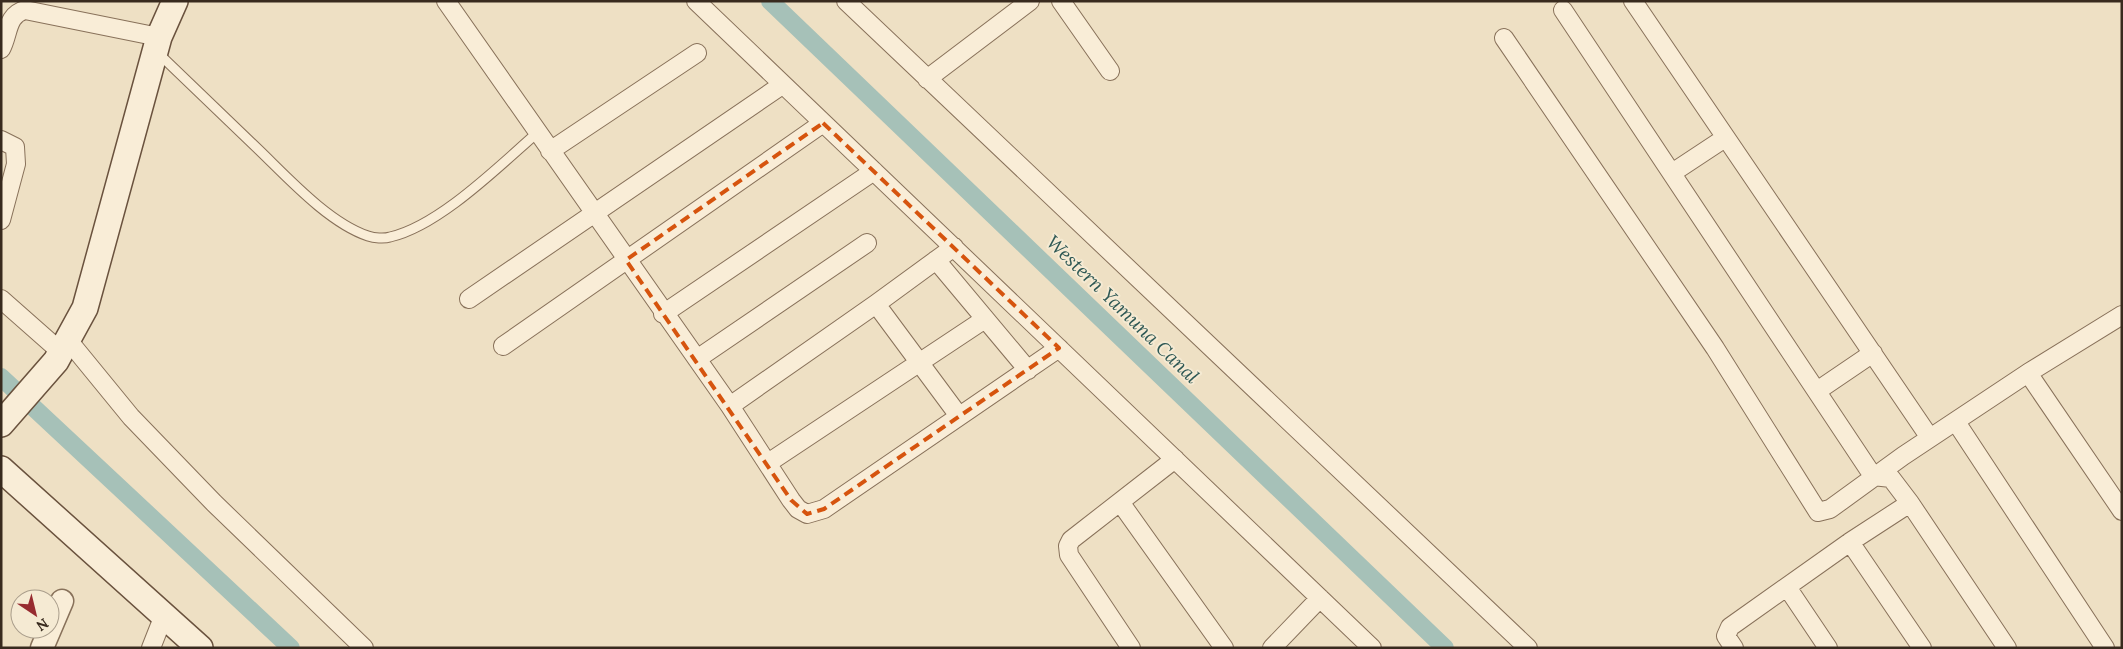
<svg xmlns="http://www.w3.org/2000/svg" width="2123" height="649" font-family="Lora,serif">
<style>
.lines{fill:none;stroke-linecap:round;stroke-linejoin:round}
.canal{stroke:#a6c1b8;stroke-width:18}
.service-casing{stroke:#88715a;stroke-width:11}
.minor-casing{stroke:#88715a;stroke-width:20}
.tertiary-casing{stroke:#88715a;stroke-width:25}
.secondary-casing{stroke:#6a523e;stroke-width:28}
.service{stroke:#f9edd7;stroke-width:9}
.minor{stroke:#f9edd7;stroke-width:18}
.tertiary{stroke:#f9edd7;stroke-width:22}
.secondary{stroke:#f9edd7;stroke-width:25}
.marked{fill:none;stroke:#d6540e;stroke-width:4;stroke-dasharray:10 6;stroke-linejoin:round}
.labels{text-anchor:middle;stroke-width:4;stroke-linejoin:round;paint-order:stroke}
.water-label{font-size:19px;font-style:italic;fill:#2e5854;stroke:#f5ead3}
</style>
<rect width="100%" height="100%" fill="#eee0c4"/>
<g class="lines">
<path class="canal" d="M770,1l675,647
M1,377l290,271"/>
<defs>
<path id="service" d="M158,53c33,32 67,64 101,97 29,28 70,73 109,86 6,2 16,3 22,1 49,-11 109,-71 147,-104"/>
<path id="minor" d="M446,1l284,405 61,94 7,9 9,5 17,-5 235,-161
M696,1l676,647
M846,1l682,647
M1061,1l49,70
M1633,1l297,437
M1563,10l310,466 18,2 19,25
M1504,38l211,310 103,164 12,-3 73,-53 125,-83 94,-58
M1,49c8,-14 5,-34 24,-39l134,27
M927,79l103,-78
M1,140l14,7 1,17 -15,56
M550,151l147,-98
M1672,173l53,-35
M936,260l92,110
M1,299l60,53
M469,299l313,-214
M876,304l83,112
M663,314l211,-143
M68,340l63,77 83,86 150,145
M503,346l320,-223
M697,359l170,-116
M2028,373l94,138
M1817,391l56,-38
M730,406l146,-102 78,-57
M1956,422l149,226
M768,463l217,-144
M1120,502l104,146
M1850,542l72,106
M1787,587l41,61
M151,648l13,-33
M1131,648l-62,-93 -1,-9 3,-6 104,-81
M1272,648l48,-50
M1734,648l-8,-12 4,-9 120,-85 60,-39 97,145"/>
<path id="tertiary" d="M42,648l20,-47"/>
<path id="secondary" d="M1,424l55,-63 29,-53 74,-271 16,-36
M1,469l199,179"/>
</defs>
<use href="#service" class="service-casing"/>
<use href="#minor" class="minor-casing"/>
<use href="#tertiary" class="tertiary-casing"/>
<use href="#secondary" class="secondary-casing"/>
<use href="#service" class="service"/>
<use href="#minor" class="minor"/>
<use href="#tertiary" class="tertiary"/>
<use href="#secondary" class="secondary"/>
</g>
<path class="marked" d="M823,123l236,225 -235,161 -17,5 -16,-14 -165,-240z"/>
<g class="labels">
<g class="water-label">
<text transform="translate(1123 309) rotate(44)" y="7">Western Yamuna Canal</text>
</g>
</g>
<rect width="2123" height="649" fill="none" stroke="#382a1e" stroke-width="5"/>
<g transform="translate(35 614) rotate(145)"><circle r="24" fill="#f5ead3" stroke="#a99d8b"/>
<path d="M0-4L9 19L0 12L-9 19Z" fill="#972b30"/>
<text y="-8" font-size="14" font-weight="bold" text-anchor="middle" fill="#382a1e">N</text>
</g>
</svg>
